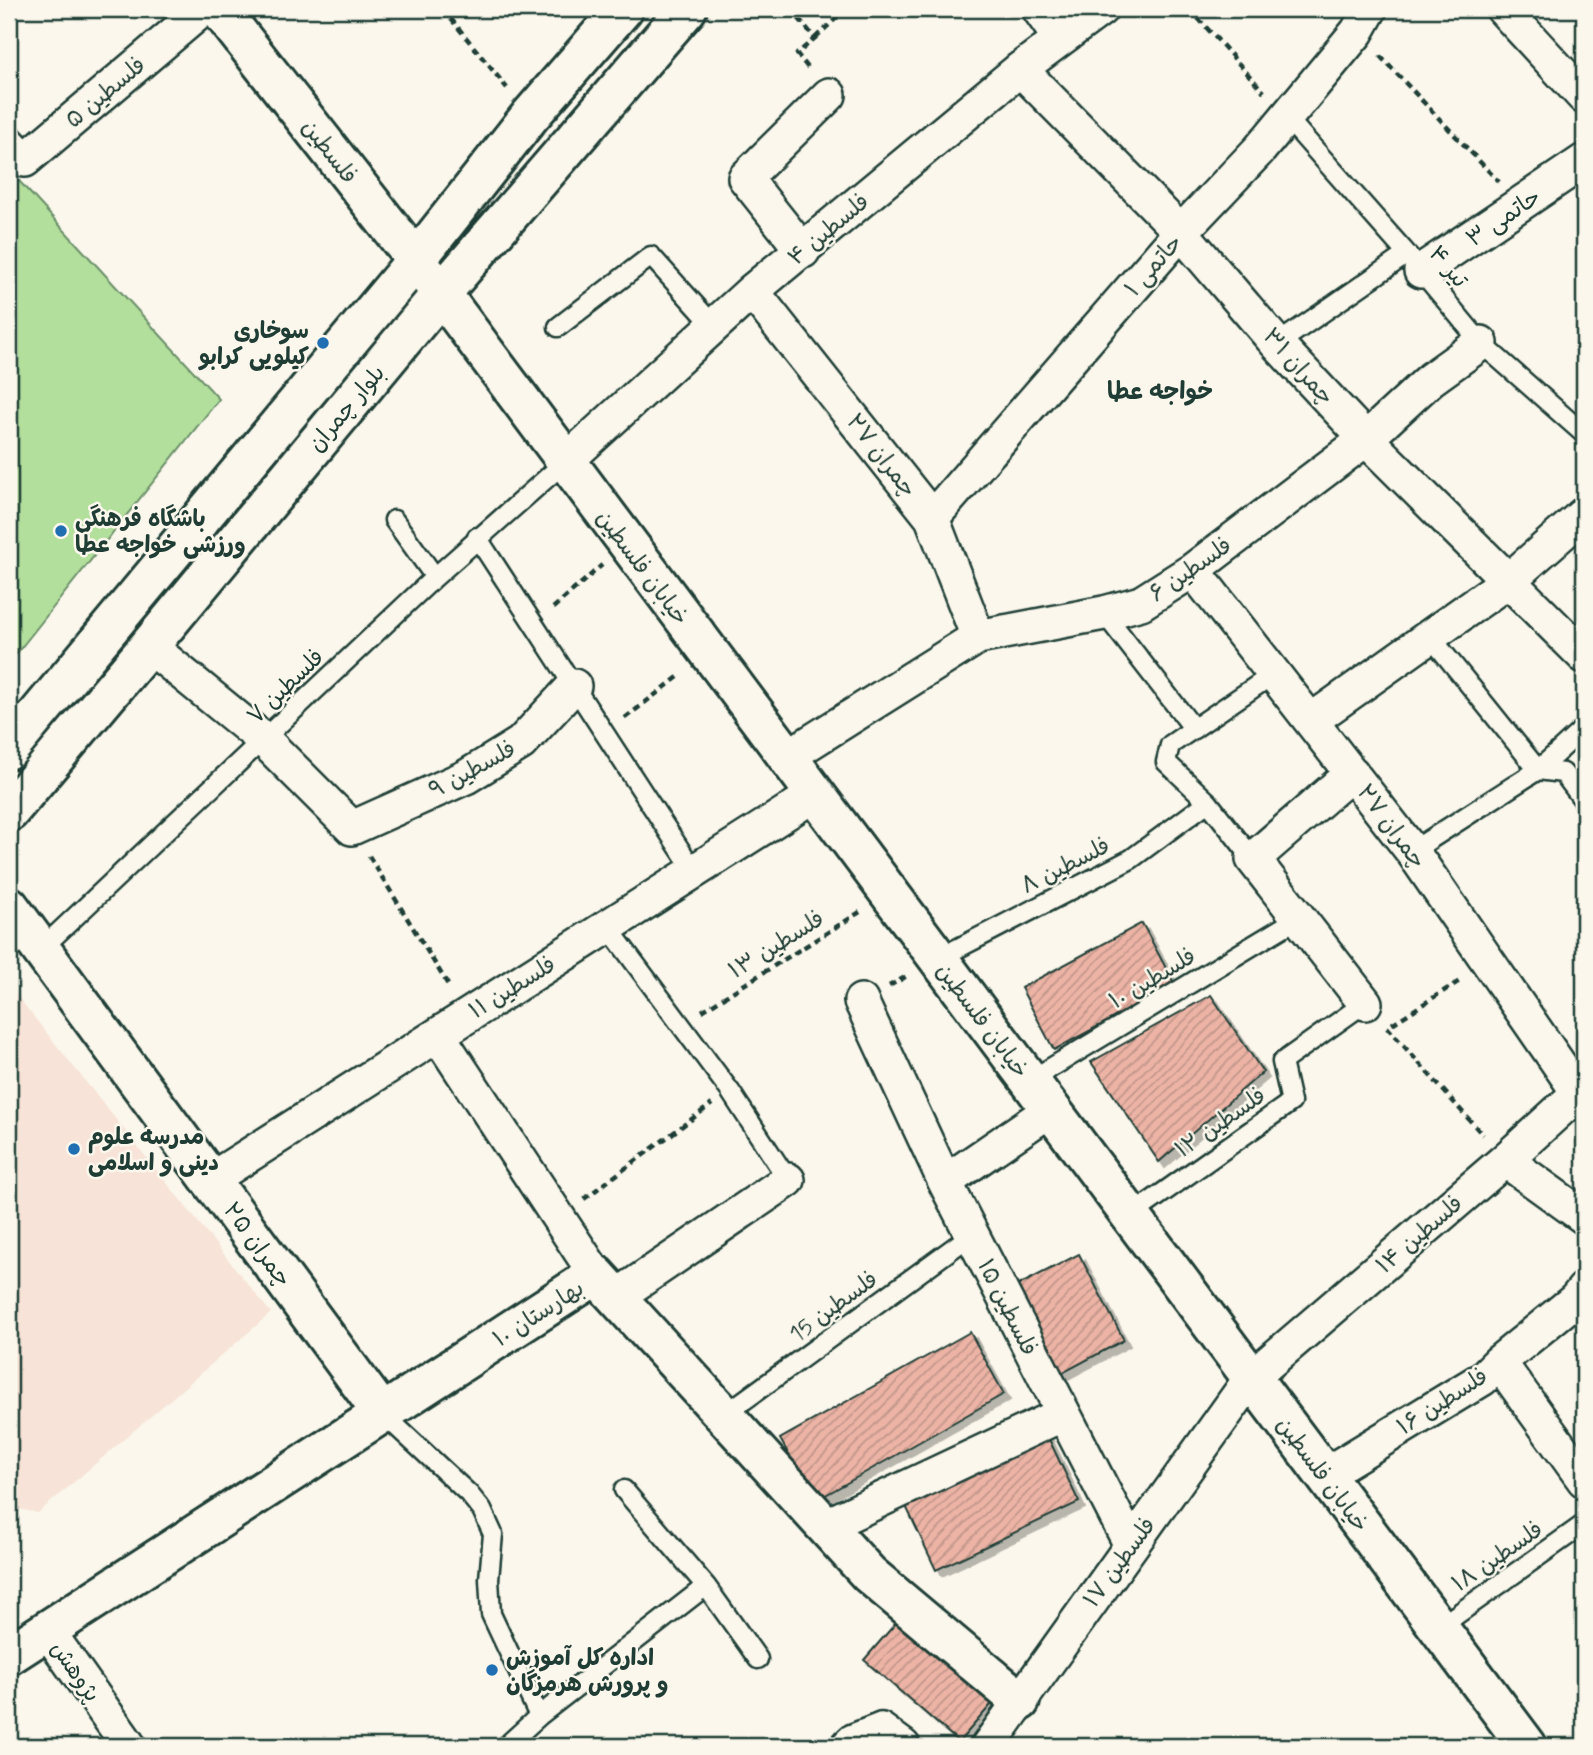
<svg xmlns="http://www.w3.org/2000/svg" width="1593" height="1755" font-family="Mynerve,'Playpen Sans Arabic',sans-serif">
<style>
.built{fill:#f7e3d7}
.green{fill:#b3df9d;stroke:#698e68;stroke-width:2}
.building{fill:url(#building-hatch);stroke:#1f3d34;stroke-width:2;filter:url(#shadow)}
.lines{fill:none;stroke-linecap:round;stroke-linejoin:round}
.service-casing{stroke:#1f3d34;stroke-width:23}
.minor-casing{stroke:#1f3d34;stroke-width:38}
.tertiary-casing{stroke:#1f3d34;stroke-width:44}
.secondary-casing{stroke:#1f3d34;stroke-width:44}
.path{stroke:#1f3d34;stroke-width:4.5;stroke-dasharray:7 5;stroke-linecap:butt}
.service{stroke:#fbf7ec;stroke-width:18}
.minor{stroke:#fbf7ec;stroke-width:33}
.tertiary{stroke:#fbf7ec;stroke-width:38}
.secondary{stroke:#fbf7ec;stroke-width:38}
.poi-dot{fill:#1f6fb2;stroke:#fbf7ec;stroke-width:2.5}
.labels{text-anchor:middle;stroke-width:5;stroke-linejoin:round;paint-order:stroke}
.street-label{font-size:23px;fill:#1f3d34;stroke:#fbf7ec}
.poi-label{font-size:23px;font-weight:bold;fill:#1f3d34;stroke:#fbf7ec;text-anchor:start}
.neighbourhood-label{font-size:24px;font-weight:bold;fill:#1f3d34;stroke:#fbf7ec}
</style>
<defs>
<pattern id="building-hatch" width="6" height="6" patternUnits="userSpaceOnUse" patternTransform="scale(1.75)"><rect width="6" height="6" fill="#edb4a6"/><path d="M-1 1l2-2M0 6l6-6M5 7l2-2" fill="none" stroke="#bf9488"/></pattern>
<filter id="shadow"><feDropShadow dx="6" dy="6" stdDeviation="0" flood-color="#0004"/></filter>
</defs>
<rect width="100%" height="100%" fill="#fbf7ec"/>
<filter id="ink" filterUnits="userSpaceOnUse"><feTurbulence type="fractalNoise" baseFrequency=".0143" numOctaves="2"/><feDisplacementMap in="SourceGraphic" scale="14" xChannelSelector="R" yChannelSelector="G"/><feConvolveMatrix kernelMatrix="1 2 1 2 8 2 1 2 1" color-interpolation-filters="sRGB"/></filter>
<g filter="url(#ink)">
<path class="built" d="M9,986l262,327 -233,200 -29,-6z"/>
<path class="green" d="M9,170l210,229 -210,264z"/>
<path class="building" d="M1142,923l33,62 -121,65 -33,-62z
M1211,995l52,77 -104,90 -68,-100z
M1079,1254l45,86 -69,37 -46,-87z
M970,1332l34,62 -189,107 -35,-62z
M1047,1435l32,67 -143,68 -32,-68z
M920,1595l95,82 -56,65 -95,-82z"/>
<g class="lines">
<defs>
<path id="service" d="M1287,118l120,136 74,89 103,91
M558,327l93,-71 63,70
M1277,344l130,-90
M394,520l41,57
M477,537l217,334
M1104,613l90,116
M1430,636l108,134 25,3 21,28
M1412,851l126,-81 46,-42
M1253,859l-45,-57 -42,-40 4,-17 105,-72
M608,927l122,164 58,89
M41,949l394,-372 130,-115
M937,959l194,-100 77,-57
M1029,1081l271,-164
M1130,1216l161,-114 -9,-40 83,-59
M382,1413l87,81 13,16 11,24 -4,45 2,35 48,102 167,-130
M724,1415l247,-180
M624,1490l82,96 52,73
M1438,1628l146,-104
M506,1746l33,-30"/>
<path id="minor" d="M1039,9l21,30
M1503,9l81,88
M1020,69l161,163 96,112 89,95 218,217
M9,143l16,17 178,-151
M803,251l-58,-73 84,-83
M1421,271l163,-110
M752,291l180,227 46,119
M565,462l187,-171 268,-222 81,-60
M932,518l249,-286 79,-83 97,-117 13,-23
M1193,570l219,281 166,241
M149,646l115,94 88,88 114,-51 55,-34 53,-57
M1312,720l197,-140 75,-66
M787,757l191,-120 126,-24 37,-10 52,-33 173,-131 65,-60 50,-36
M1352,773l-99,86 112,144
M861,1001l84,181
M438,1035l158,240
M1050,1110l-105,72 186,363
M1505,1160l79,57
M210,1180l604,-385
M616,1297l172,-117
M1499,1362l85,118
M1324,1475l158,-96 17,-17 76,-62 9,-11
M825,1526l238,-112
M47,1630l82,116
M848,1746l5,-5 28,-11 22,16
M988,1746l263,-368 254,-218 79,-72"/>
<path id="tertiary" d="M219,9l197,251 1111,1486
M9,906l373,507
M9,1655l587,-380 273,299 151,127"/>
<path id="secondary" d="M9,749l407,-489 114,-144 93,-107
M9,812l140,-166 291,-351 247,-286"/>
</defs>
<use href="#service" class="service-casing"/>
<use href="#minor" class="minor-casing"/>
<use href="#tertiary" class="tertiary-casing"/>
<use href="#secondary" class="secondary-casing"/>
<path class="path" d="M443,9l64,79
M791,9l24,29 -18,16 12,15
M1190,9l74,83
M815,38l31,-29
M1380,56l119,126
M553,608l49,-43
M625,718l57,-44
M369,856l81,132
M889,986l20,-11
M702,1011l158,-99
M1392,1024l69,-44
M1387,1027l96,108
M584,1199l128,-95"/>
<use href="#service" class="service"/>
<use href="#minor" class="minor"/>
<use href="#tertiary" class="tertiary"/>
<use href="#secondary" class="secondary"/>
</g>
</g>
<g class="poi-dot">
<circle cx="323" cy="343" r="7"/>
<circle cx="61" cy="531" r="7"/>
<circle cx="74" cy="1149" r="7"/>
<circle cx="492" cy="1670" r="7"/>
</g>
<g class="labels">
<g class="street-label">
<text transform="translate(105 92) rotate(-40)" y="8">فلسطین ۵</text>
<text transform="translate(330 151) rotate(52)" y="8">فلسطین</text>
<text transform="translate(1503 217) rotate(-34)" y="8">حاتمی ۳</text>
<text transform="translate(828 229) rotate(-40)" y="8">فلسطین ۴</text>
<text transform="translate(1153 265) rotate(-49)" y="8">حاتمی ۱</text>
<text transform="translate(1449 266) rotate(50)" y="8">تیر ۴</text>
<text transform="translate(1299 366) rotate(48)" y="8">چمران ۳۱</text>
<text transform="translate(346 408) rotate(-50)" y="8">بلوار چمران</text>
<text transform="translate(882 455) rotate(52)" y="8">چمران ۲۷</text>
<text transform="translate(643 567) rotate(53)" y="8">خیابان فلسطین</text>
<text transform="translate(1190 569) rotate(-35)" y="8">فلسطین ۶</text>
<text transform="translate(285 686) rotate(-44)" y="8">فلسطین ۷</text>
<text transform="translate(472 769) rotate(-29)" y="8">فلسطین ۹</text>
<text transform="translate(1392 826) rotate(53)" y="8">چمران ۲۷</text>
<text transform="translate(1065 865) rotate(-27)" y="8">فلسطین ۸</text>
<text transform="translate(776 944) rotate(-32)" y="8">فلسطین ۱۳</text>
<text transform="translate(1152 978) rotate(-31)" y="8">فلسطین ۱۰</text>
<text transform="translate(512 987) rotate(-32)" y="8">فلسطین ۱۱</text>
<text transform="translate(983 1020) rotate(53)" y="8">خیابان فلسطین</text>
<text transform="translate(1220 1122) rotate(-35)" y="8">فلسطین ۱۲</text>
<text transform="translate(1419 1234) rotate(-41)" y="8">فلسطین ۱۴</text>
<text transform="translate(258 1244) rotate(54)" y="8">چمران ۲۵</text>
<text transform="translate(833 1306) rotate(-36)" y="8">فلسطین 15</text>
<text transform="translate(1008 1307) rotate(63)" y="8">فلسطین ۱۵</text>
<text transform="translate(538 1313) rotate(-33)" y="8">بهارستان ۱۰</text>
<text transform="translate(1442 1401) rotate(-33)" y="8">فلسطین ۱۶</text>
<text transform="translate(1323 1474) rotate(53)" y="8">خیابان فلسطین</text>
<text transform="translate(1497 1556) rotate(-35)" y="8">فلسطین ۱۸</text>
<text transform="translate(1119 1562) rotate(-54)" y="8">فلسطین ۱۷</text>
<text transform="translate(76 1671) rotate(55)" y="8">پژوهش</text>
</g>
<g class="poi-label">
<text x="309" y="338" text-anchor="end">سوخاری<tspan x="309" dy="26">کیلویی کرابو</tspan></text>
<text x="75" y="526">باشگاه فرهنگی<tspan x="75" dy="26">ورزشی خواجه عطا</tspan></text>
<text x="88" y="1144">مدرسه علوم<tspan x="88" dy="26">دینی و اسلامی</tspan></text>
<text x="506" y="1665">اداره کل آموزش<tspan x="506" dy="26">و پرورش هرمزگان</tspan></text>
</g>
<g class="neighbourhood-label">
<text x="1160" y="399">خواجه عطا</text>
</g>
</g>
<rect width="1593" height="1755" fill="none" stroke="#fbf7ec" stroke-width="35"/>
<rect x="18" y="18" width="1558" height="1720" fill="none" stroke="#1f3d34" stroke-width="2.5" filter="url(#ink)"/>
</svg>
